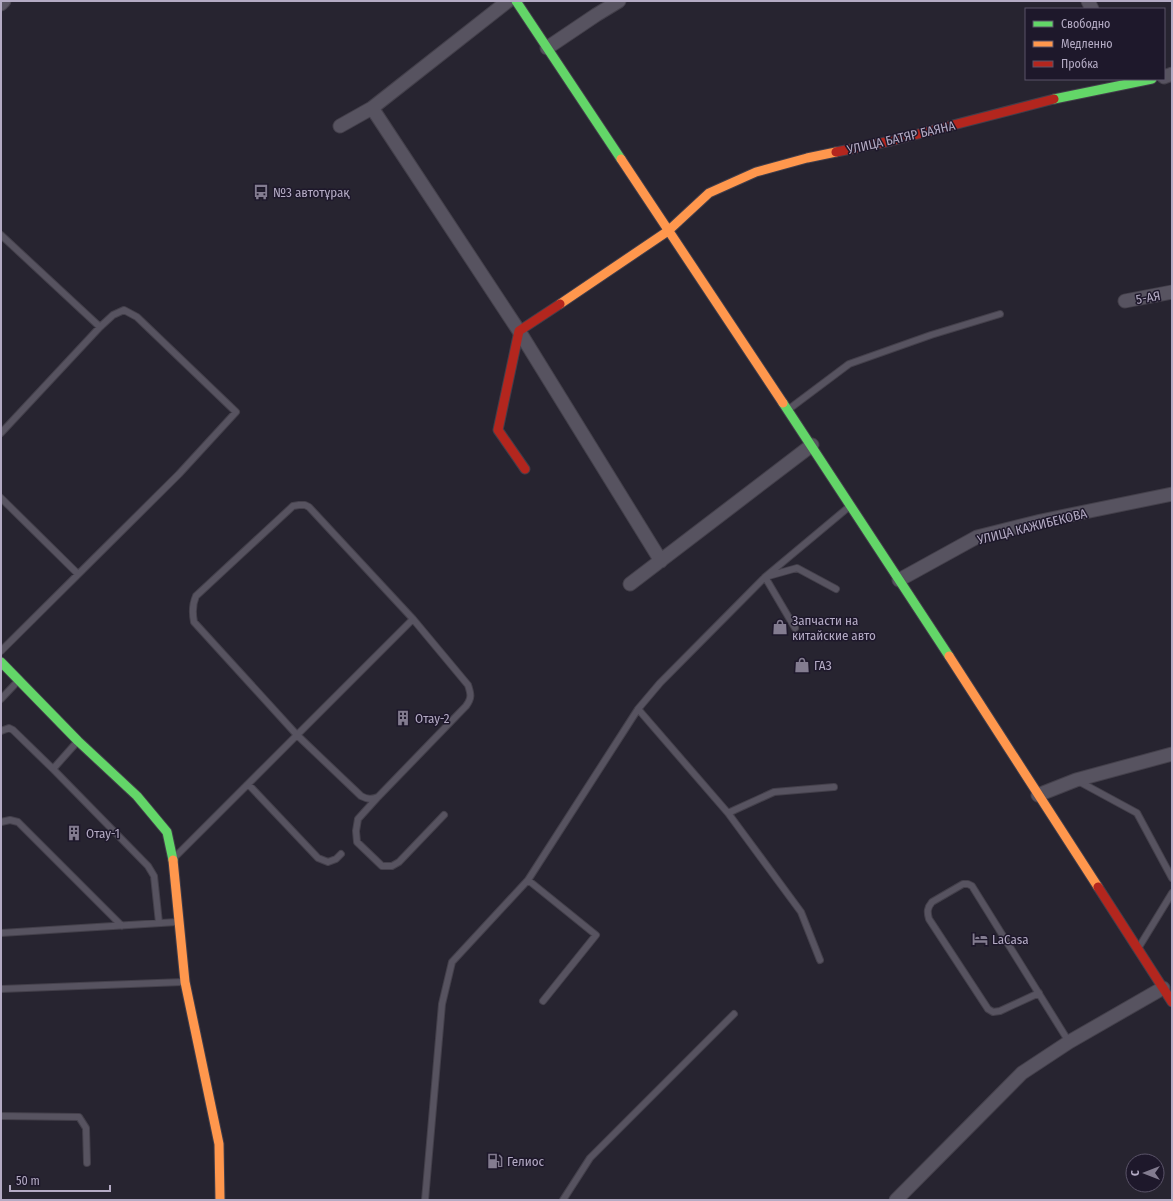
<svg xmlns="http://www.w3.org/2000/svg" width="1173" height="1201" font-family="'Fira Sans Condensed',sans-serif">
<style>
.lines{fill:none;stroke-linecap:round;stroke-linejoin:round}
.lane-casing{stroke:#44404b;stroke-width:8}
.street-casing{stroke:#44404b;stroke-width:15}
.fast-casing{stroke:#423e4a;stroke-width:11}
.slow-casing{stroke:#423e4a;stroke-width:11}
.jam-casing{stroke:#423e4a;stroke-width:11}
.lane{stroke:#575360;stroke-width:6}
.street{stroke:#575360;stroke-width:13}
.fast{stroke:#63d668;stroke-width:9}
.slow{stroke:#ff974d;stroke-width:9}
.jam{stroke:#b3261e;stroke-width:9}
.labels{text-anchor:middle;stroke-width:3;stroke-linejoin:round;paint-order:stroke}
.street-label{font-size:13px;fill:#b4abc4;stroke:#1e182b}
.poi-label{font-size:13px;fill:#b4abc4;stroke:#1e182b;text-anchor:start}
</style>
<rect width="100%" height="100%" fill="#272430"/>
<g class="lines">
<defs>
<path id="lane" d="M1,235l99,92
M789,409l60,-45 82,-29 69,-21
M1,433l99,-106 13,-12 11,-5 13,7 99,95 -57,62 -178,177
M1,498l77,76
M795,628l-30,-51 32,-9 39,21
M1,699l17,-18
M638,709l90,104 73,99 19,48
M1,731l8,-3 4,2 40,39 24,-27
M53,769l95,97 6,10 5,47
M1078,781l59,32 35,65
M248,784l70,74 10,4 8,-3 5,-5
M377,798l-19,21 -2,12 1,11 25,24h10l7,-4 45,-47
M728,813l46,-21 60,-5
M1,822l9,-2 8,2 104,104
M175,857l238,-238 -104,-112 -4,-2h-6l-6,1 -97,90c-4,9 -4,16 -2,26l103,113 64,61c6,3 10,4 17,1l88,-91c6,-8 5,-12 2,-21l-55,-66
M528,880l68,55 -53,66
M1,933l176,-11
M1139,947l33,-54
M1,989l182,-7
M1039,993l-39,18 -7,1 -5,-3 -59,-90c-2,-7 -2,-11 3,-17l31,-18h5l4,2 97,156
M1,1116l78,1 7,11 1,35
M425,1200l17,-196 10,-42 76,-82 110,-171 22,-26 105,-106 85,-71
M563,1200l27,-42 144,-144"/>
<path id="street" d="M1088,1l4,8
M1,4l3,-3
M547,48l49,-33 23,-14
M1164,77l8,-3
M372,108l147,223 142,230
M340,126l32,-18 136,-107
M1125,301l47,-9
M899,580l78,-43 64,-16 131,-27
M630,584l182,-139
M1038,795l38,-15 96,-26
M896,1200l126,-127 47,-31 94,-54"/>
<path id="fast" d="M516,1l105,158
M1054,99l98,-20
M783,403l166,253
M1,662l77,79 59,55 30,36 6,28"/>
<path id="slow" d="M621,159l162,244
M560,304l108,-73 41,-38 47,-21 51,-14 29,-6
M949,656l149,231
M173,860l12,122 34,162 1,56"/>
<path id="jam" d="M836,152l55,-11 163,-42
M525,469l-27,-39 21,-99 41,-27
M1098,887l74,115"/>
</defs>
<use href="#lane" class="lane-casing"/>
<use href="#street" class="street-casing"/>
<use href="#fast" class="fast-casing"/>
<use href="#slow" class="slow-casing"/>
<use href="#jam" class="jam-casing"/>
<use href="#lane" class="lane"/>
<use href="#street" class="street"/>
<use href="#fast" class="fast"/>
<use href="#slow" class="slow"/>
<use href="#jam" class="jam"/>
</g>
<defs>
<symbol id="bus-bare" viewBox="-9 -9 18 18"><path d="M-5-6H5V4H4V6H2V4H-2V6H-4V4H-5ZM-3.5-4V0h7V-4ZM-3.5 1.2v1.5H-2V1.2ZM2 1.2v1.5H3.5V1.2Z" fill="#837c90" stroke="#1e182b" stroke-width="2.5" paint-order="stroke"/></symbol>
<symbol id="shop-bare" viewBox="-9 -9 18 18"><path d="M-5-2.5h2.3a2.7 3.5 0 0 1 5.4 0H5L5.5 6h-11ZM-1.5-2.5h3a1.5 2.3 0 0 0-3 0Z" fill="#837c90" stroke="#1e182b" stroke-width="2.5" paint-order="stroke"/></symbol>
<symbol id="building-bare" viewBox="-9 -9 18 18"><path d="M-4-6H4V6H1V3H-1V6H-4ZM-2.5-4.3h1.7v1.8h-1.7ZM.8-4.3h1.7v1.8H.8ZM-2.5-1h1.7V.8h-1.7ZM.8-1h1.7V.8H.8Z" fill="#837c90" stroke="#1e182b" stroke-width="2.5" paint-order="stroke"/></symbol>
<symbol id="hotel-bare" viewBox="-9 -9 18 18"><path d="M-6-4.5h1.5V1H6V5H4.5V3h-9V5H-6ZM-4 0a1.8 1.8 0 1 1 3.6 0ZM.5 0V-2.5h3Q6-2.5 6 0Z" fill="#837c90" stroke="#1e182b" stroke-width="2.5" paint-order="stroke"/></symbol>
<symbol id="fuel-bare" viewBox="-9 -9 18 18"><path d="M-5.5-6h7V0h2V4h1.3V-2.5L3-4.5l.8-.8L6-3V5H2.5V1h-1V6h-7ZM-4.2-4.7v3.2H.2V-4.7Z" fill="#837c90" stroke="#1e182b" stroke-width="2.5" paint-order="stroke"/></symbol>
</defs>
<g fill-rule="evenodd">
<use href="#bus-bare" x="250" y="181" width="22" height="22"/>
<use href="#shop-bare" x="769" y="616" width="22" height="22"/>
<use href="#shop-bare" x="791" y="654" width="22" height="22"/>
<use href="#building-bare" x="392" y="707" width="22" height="22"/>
<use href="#building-bare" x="63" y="822" width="22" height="22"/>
<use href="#hotel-bare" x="969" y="928" width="22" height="22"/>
<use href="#fuel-bare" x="484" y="1150" width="22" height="22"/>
</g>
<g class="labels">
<g class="street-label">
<text transform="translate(901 137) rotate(-13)" y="5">УЛИЦА БАТЯР БАЯНА</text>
<text transform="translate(1148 297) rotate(-10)" y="5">5-АЯ</text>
<text transform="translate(1032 526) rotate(-14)" y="5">УЛИЦА КАЖИБЕКОВА</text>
</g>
<g class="poi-label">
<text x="273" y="197">№3 автотұрақ</text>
<text x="792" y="625">Запчасти на<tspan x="792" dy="15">китайские авто</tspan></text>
<text x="814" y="670">ГАЗ</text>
<text x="415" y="723">Отау-2</text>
<text x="86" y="838">Отау-1</text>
<text x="992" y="944">LaCasa</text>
<text x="507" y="1166">Гелиос</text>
</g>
</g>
<rect width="1173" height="1201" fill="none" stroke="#b4abc4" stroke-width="4"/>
<rect x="1025" y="8" width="140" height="72" fill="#1e182b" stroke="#5a5368"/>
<rect x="1033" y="21" width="20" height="6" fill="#63d668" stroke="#5a5368"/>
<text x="1061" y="28" font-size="12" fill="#b4abc4">Свободно</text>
<rect x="1033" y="41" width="20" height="6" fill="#ff974d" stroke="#5a5368"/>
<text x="1061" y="48" font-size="12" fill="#b4abc4">Медленно</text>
<rect x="1033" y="61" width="20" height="6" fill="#b3261e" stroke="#5a5368"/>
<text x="1061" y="68" font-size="12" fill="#b4abc4">Пробка</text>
<g transform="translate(1145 1173) rotate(270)"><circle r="19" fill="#1e182b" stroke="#5a5368"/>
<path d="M0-3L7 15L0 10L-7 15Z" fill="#837c90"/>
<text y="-6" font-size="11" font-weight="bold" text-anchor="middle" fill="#b4abc4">С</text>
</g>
<path d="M10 1185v6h100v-6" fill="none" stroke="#b4abc4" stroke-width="2"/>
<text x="16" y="1185" font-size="12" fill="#b4abc4" stroke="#1e182b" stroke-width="3" paint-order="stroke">50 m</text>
</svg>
